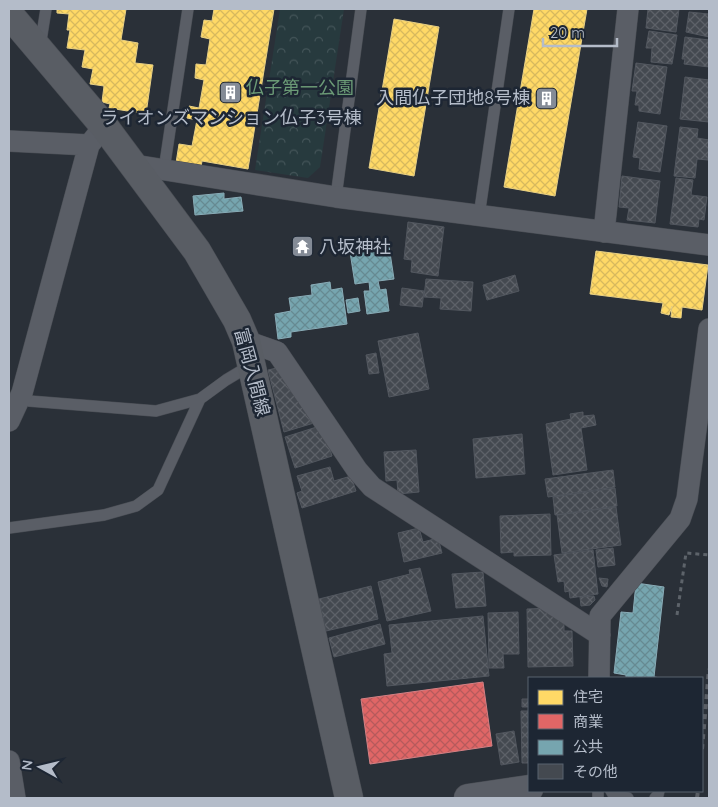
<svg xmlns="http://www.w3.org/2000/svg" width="718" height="807" font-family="Quicksand,'Noto Sans JP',sans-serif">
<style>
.park{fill:url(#park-crowns)}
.homes{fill:url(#homes-cross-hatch);stroke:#e8d084}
.shops{fill:url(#shops-cross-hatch);stroke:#d38084}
.public{fill:url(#public-cross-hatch);stroke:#89acb7}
.building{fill:url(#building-cross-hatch);stroke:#52575f}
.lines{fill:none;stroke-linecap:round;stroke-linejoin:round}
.service-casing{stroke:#484c53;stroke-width:12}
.minor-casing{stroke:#484c53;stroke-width:22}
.tertiary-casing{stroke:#484c53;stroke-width:29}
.secondary-casing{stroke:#484c53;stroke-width:29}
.path{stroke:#5d636a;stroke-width:3;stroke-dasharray:4 4;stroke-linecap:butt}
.service{stroke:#5a5e66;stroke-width:11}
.minor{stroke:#5a5e66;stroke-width:21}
.tertiary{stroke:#5a5e66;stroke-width:28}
.secondary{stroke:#595d64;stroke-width:28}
.rail{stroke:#595d64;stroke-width:4;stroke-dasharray:5 5;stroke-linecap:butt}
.labels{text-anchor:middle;stroke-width:5;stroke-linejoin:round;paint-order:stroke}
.park-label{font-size:18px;fill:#6b9a76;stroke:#1d2633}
.poi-label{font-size:18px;fill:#b4bcc9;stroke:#1d2633;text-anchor:end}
.street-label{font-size:18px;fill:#b4bcc9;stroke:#1d2633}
</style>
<defs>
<pattern id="park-crowns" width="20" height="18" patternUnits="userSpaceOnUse" patternTransform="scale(1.25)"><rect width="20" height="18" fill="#273a3e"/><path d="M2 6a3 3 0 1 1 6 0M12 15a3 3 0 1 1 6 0" fill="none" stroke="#445559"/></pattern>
<pattern id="homes-cross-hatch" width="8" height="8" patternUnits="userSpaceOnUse" patternTransform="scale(1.25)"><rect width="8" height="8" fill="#ffd966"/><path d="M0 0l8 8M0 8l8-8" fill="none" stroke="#d7b95e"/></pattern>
<pattern id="shops-cross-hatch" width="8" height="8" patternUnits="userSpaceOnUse" patternTransform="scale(1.25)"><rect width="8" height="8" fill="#e06666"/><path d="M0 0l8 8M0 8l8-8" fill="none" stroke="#b65a5c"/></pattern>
<pattern id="public-cross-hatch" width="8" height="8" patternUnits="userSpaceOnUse" patternTransform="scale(1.25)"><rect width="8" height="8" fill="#76a5af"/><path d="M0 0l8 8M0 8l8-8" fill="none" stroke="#668a92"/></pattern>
<pattern id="building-cross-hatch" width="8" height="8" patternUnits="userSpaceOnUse" patternTransform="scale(1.25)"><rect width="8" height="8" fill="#444950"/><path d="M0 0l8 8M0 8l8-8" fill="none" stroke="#5d6168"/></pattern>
</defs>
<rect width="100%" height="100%" fill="#2a3038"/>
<path class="park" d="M280,9h64l-24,158 -12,11 -53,-8z"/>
<path class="homes" d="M57,9h69l-5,31 17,3 -3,20 18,2 -7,49 -37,-6 1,-4 -8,-2 2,-16 -14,-2 3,-15 -11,-2 3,-17 -18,-2 3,-18h-3l2,-16 -12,-1z
M214,9h60l-26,160 -46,-8 -1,6 -25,-4 3,-19 13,2 5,-26 -10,-2 2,-12 10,2 5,-28 -9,-2 1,-14 10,1 4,-26 -9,-2 3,-17 8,1z
M534,9h53l-32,187 -51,-9z
M394,19l45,8 -25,149 -45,-8z
M596,251l112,14 -6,45 -20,-3 -1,11 -10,-1 1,-11 -3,9 -8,-2 2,-10 -73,-9z"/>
<path class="shops" d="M483,682l9,64 -122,18 -9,-65z"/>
<path class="public" d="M224,193v6l17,-2 2,14 -48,4 -2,-19z
M389,246l5,33 -16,2 2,9 6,-1 3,22 -22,3 -3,-23h6l-1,-9 -14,2 -5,-32z
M330,282l1,8 11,-2 5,36 -56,8v5l-13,2 -3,-25 16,-3 -2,-13 23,-3 -1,-10z
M358,298l2,13 -12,2 -2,-13z
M636,583l28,4 -10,90 7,1h-35v-3l-12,-2 7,-61 12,1z"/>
<path class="building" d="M648,9h31l-3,23 -30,-4z
M689,12l20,2v23l-23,-5z
M649,31l28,4 -5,29 -21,-2 1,-14h-6z
M685,37l24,3v27l-25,-3 1,-5h-3z
M636,63l31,4 -7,47 -21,-3v-6h-4l2,-14h-5z
M685,77l24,3v42l-29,-3z
M638,122l29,4 -7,46 -21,-3 1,-11 -7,-1z
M680,127l18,2 -1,9 12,2 -1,20 -11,-1 -2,19 -21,-2z
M622,176l38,5 -5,42 -28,-3 2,-12 -10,-1z
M676,178l17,2 -2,15 16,2 -3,23 -5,-1 -1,8 -28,-3z
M408,222l36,5 -6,49 -27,-4 1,-12 -8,-1z
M515,275l4,16 -32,9 -4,-15z
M426,279l47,3 -2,29 -31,-2 1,-11 -17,-1z
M402,288l22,3 -2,16 -22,-2z
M418,333l11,56 -40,8 -11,-56z
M376,353l3,20 -10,1 -3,-19z
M281,367l33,56 -30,9 -16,-62z
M583,412v4l11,-1 2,10 -15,3 6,42 -34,5 -7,-51 25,-5 -1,-5z
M323,425l9,31 -37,12 -10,-31z
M522,434l3,40 -49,4 -3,-39z
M416,450l3,42 -21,2 -1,-14 -11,1 -2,-29z
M330,467l4,14 17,-5 5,15 -54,17 -5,-15 5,-2 -5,-15z
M613,470l2,17 -67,10 -3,-18z
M615,488l2,18 -62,9 -2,-18z
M616,507l5,38 -59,8 -5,-38z
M550,514l1,41 -37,1v-4l-13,1 -1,-37z
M419,528l4,14 15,-4 4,15 -38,9 -6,-29z
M613,548l2,17 -17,2 -2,-17z
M593,550l5,44 -28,4 -1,-7 -4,1 -1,-11 -6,1 -4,-27z
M420,568l11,43 -44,10 -9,-39 32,-8 -1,-4z
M483,572l3,34 -30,2 -4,-34z
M599,578l9,1 -1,8 -5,-1z
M371,586l7,33 -52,12 -7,-32z
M594,596l1,4 -5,5 -9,1 -1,-9z
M556,608v11h8v12h8l1,35 -45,1 -1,-58z
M518,612l1,42h-16l1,14h-15l-1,-55z
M483,616l6,60 -102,10 -3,-32 8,-1 -3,-28z
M380,624l5,20 -51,13 -5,-19z
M522,699h7v8h-7z
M521,711h8v52h-7z
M514,731l5,31 -18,3 -5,-31z"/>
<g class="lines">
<defs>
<path id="service" d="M40,47l6,-38
M164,170l24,-161
M336,197l25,-188
M479,216l30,-207
M22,393l7,8 127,10 44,-12 26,-19 25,-15
M9,528l95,-13 32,-9 22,-16 42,-91
M611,791l3,5 14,2
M598,798v-7
M655,798l3,-3 1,-4"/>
<path id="minor" d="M9,141l80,4 8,-10
M134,165l202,32 373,48
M604,232l24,-223
M246,341l31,11 80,118 15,17 228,148
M9,421l13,-28 67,-248
M599,678l1,-62 80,-97 7,-20 22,-170
M9,761l6,37"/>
<path id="tertiary" d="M468,798l61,-9"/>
<path id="secondary" d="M9,14l95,112 93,125 40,69 9,21 103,457"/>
</defs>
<use href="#service" class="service-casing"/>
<use href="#minor" class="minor-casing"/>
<use href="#tertiary" class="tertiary-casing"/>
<use href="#secondary" class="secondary-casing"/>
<path class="path" d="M677,615l9,-62 23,2"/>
<use href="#service" class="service"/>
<use href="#minor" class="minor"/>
<use href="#tertiary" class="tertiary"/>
<use href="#secondary" class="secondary"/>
<path class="rail" d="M702,749l7,-80
M697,798l1,-7"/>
</g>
<defs>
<symbol id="building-square" viewBox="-11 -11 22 22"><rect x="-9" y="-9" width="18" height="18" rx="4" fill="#848b96" stroke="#1d2633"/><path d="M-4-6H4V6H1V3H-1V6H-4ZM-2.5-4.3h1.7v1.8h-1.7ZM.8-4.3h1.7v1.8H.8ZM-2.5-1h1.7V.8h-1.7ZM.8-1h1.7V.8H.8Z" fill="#fff"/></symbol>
<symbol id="temple-square" viewBox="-11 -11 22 22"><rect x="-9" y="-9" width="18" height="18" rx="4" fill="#848b96" stroke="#1d2633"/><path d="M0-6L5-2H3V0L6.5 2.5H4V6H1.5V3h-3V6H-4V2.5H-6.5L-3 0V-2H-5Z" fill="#fff"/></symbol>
</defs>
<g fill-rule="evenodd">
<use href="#building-square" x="218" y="80" width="25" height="25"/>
<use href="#building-square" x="534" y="86" width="25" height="25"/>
<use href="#temple-square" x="290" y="234" width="25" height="25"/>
</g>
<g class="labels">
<g class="park-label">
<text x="300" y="94">仏子第一公園</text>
</g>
<g class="poi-label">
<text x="530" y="104">入間仏子団地8号棟</text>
<text x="231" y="124" text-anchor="middle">ライオンズマンション仏子3号棟</text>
<text x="319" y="253" text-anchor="start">八坂神社</text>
</g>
<g class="street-label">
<text transform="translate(252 372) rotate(75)" y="6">富岡入間線</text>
</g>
</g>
<rect width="718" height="807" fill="none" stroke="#b4bcc9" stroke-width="20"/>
<rect x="528" y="677" width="175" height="115" fill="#1d2633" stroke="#59626f"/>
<rect x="538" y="690" width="25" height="15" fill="#ffd966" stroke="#59626f"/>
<text x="573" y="702" font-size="15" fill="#b4bcc9">住宅</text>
<rect x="538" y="714" width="25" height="15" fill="#e06666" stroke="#59626f"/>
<text x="573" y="727" font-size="15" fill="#b4bcc9">商業</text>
<rect x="538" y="740" width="25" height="15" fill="#76a5af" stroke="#59626f"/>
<text x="573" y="752" font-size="15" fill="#b4bcc9">公共</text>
<rect x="538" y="764" width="25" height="15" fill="#444950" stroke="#59626f"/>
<text x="573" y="777" font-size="15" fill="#b4bcc9">その他</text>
<g transform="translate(40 767) rotate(278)" stroke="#1d2633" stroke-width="4" paint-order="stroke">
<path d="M0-4L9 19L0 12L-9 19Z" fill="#b4bcc9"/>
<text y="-8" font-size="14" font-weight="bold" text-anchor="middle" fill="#b4bcc9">N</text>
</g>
<path d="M543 38v8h74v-8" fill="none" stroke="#b4bcc9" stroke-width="2.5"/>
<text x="550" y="38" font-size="15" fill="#b4bcc9" stroke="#1d2633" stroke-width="4" paint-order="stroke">20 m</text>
</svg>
